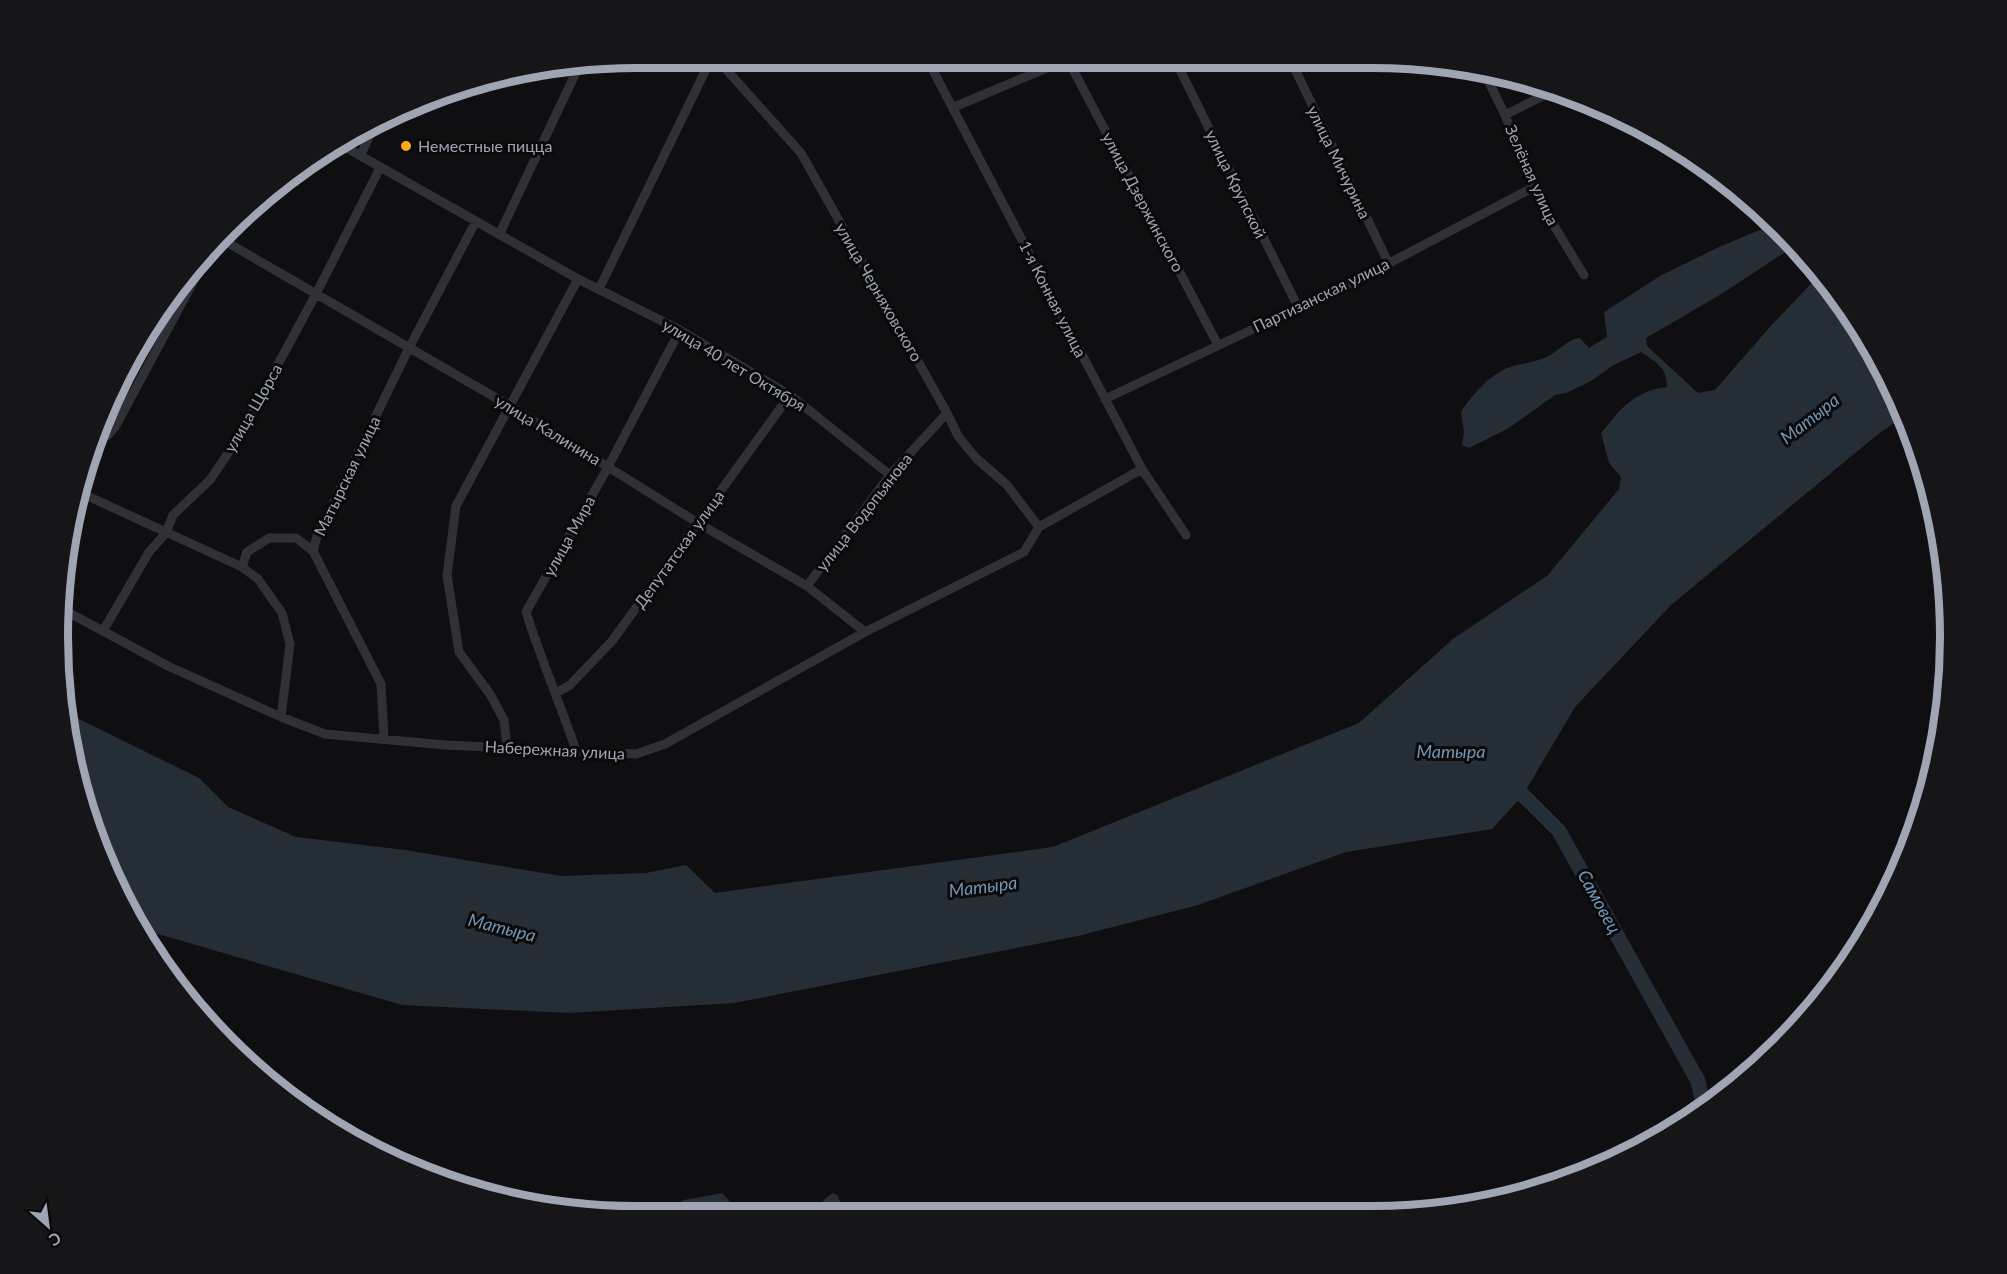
<svg xmlns="http://www.w3.org/2000/svg" width="2007" height="1274" font-family="Lato,sans-serif">
<style>
.water{fill:#252e35}
.lines{fill:none;stroke-linecap:round;stroke-linejoin:round}
.river{stroke:#252e35;stroke-width:15}
.street{stroke:#303136;stroke-width:9}
.poi-dot{fill:#ffaa19;stroke:#0a0a0b;stroke-width:2}
.labels{text-anchor:middle;stroke-width:6;stroke-linejoin:round;paint-order:stroke}
.poi-label{font-size:16px;fill:#9fa5b3;stroke:#0a0a0b;text-anchor:start}
.street-label{font-size:16px;fill:#9fa5b3;stroke:#0a0a0b}
.water-label{font-size:18px;font-style:italic;fill:#7196b2;stroke:#0a0a0b}
.rim{fill:none;stroke:#9fa5b3;stroke-width:8}
</style>
<rect width="100%" height="100%" fill="#0f0f11"/>
<path class="water" d="M1774,224l22,21 -73,48 -77,45 1,8 51,47 17,-3 54,-62 51,-54 52,73 32,69 -27,19 -206,170 -96,102 -52,88 -31,34 -146,23 -148,53 -120,31 -344,67 -165,10 -167,-8 -261,-76 -64,-142 -10,-74 132,65 29,29 68,30 109,13 156,26 85,-3 40,-8 29,28 338,-46 306,-124 94,-84 94,-63 72,-87 2,-12 -12,-14 -8,-30c22,-26 31,-41 66,-46 0,-21 -11,-24 -26,-35l-29,14 -21,15 -25,12 -11,2 -46,33 -40,20 -7,-3 2,-13 -3,-20c11,-17 29,-38 49,-45 12,-4 26,-5 37,-10 11,-5 20,-18 33,-19l9,10 18,-11 -3,-25 56,-36 59,-29z
M722,1193l19,20 -81,-1 24,-12z
M833,1193l4,2 6,11 -7,7h-23l13,-15z"/>
<g class="lines">
<path class="river" d="M1508,785l15,10 36,36 139,250 6,28"/>
<path class="street" d="M715,57l86,96 146,260 11,23 18,22 31,27 32,42
M927,59l215,410 44,66
M1068,60l150,285
M1175,60l123,247
M1291,61l97,201
M1484,72l21,43 29,72 19,37 31,51
M954,107l112,-47
M1505,115l48,-24
M338,143l240,136 102,51 110,65 100,80
M360,156l15,-31
M500,233l79,-167
M223,240l287,166 188,117 109,63 58,46
M599,289l113,-232
M1105,399l254,-120 175,-92
M95,438l13,-3 7,-8 92,-171
M81,493l161,74 16,12 24,34 8,31 -9,73
M242,567l5,-15 22,-14h27l17,13
M807,586l83,-111 57,-62
M62,609l106,57 113,51 44,17 120,11 191,9 29,-10 200,-112 159,-80 15,-25 103,-58
M103,631l46,-79 17,-19 7,-18 37,-35 27,-40 79,-146 64,-126
M556,693l14,-8 42,-44 178,-246
M384,738l-3,-54 -68,-133 4,-15 92,-188 67,-127
M507,747l-3,-27 -14,-26 -31,-42 -12,-77 9,-69 122,-227
M576,750c-16,-46 -35,-91 -50,-138l82,-145 72,-137"/>
</g>
<circle class="poi-dot" cx="406" cy="146" r="6"/>
<g class="labels">
<g class="poi-label">
<text x="418" y="152">Неместные пицца</text>
</g>
<g class="street-label">
<text transform="translate(1339 162) rotate(64)" y="6">улица Мичурина</text>
<text transform="translate(1532 175) rotate(66)" y="6">Зелёная улица</text>
<text transform="translate(1236 184) rotate(64)" y="6">улица Крупской</text>
<text transform="translate(1143 202) rotate(62)" y="6">улица Дзержинского</text>
<text transform="translate(879 292) rotate(60)" y="6">улица Черняховского</text>
<text transform="translate(1321 295) rotate(-26)" y="6">Партизанская улица</text>
<text transform="translate(1053 299) rotate(63)" y="6">1-я Конная улица</text>
<text transform="translate(734 365) rotate(31)" y="6">улица 40 лет Октября</text>
<text transform="translate(253 408) rotate(-60)" y="6">улица Щорса</text>
<text transform="translate(548 430) rotate(31)" y="6">улица Калинина</text>
<text transform="translate(347 476) rotate(-64)" y="6">Матырская улица</text>
<text transform="translate(864 512) rotate(-52)" y="6">улица Водопьянова</text>
<text transform="translate(569 536) rotate(-61)" y="6">улица Мира</text>
<text transform="translate(679 549) rotate(-54)" y="6">Депутатская улица</text>
<text transform="translate(555 750) rotate(3)" y="6">Набережная улица</text>
</g>
<g class="water-label">
<text transform="translate(1810 419) rotate(-38)" y="6">Матыра</text>
<text x="1451" y="758">Матыра</text>
<text transform="translate(983 887) rotate(-7)" y="6">Матыра</text>
<text transform="translate(1599 902) rotate(61)" y="6">Самовец</text>
<text transform="translate(502 928) rotate(14)" y="6">Матыра</text>
</g>
</g>
<path d="M0 0H2007V1274H0ZM637 68H1371A569 569 0 0 1 1940 637V637A569 569 0 0 1 1371 1206H637A569 569 0 0 1 68 637V637A569 569 0 0 1 637 68Z" fill="#161618" fill-rule="evenodd"/>
<path class="rim" d="M637 68H1371A569 569 0 0 1 1940 637V637A569 569 0 0 1 1371 1206H637A569 569 0 0 1 68 637V637A569 569 0 0 1 637 68Z"/>
<g transform="translate(48 1226) rotate(152)" stroke="#0a0a0b" stroke-width="4.5" paint-order="stroke">
<path d="M0-4.5L10 22L0 15L-10 22Z" fill="#9fa5b3"/>
<text y="-9" font-size="16" font-weight="bold" text-anchor="middle" fill="#9fa5b3">С</text>
</g>
</svg>
